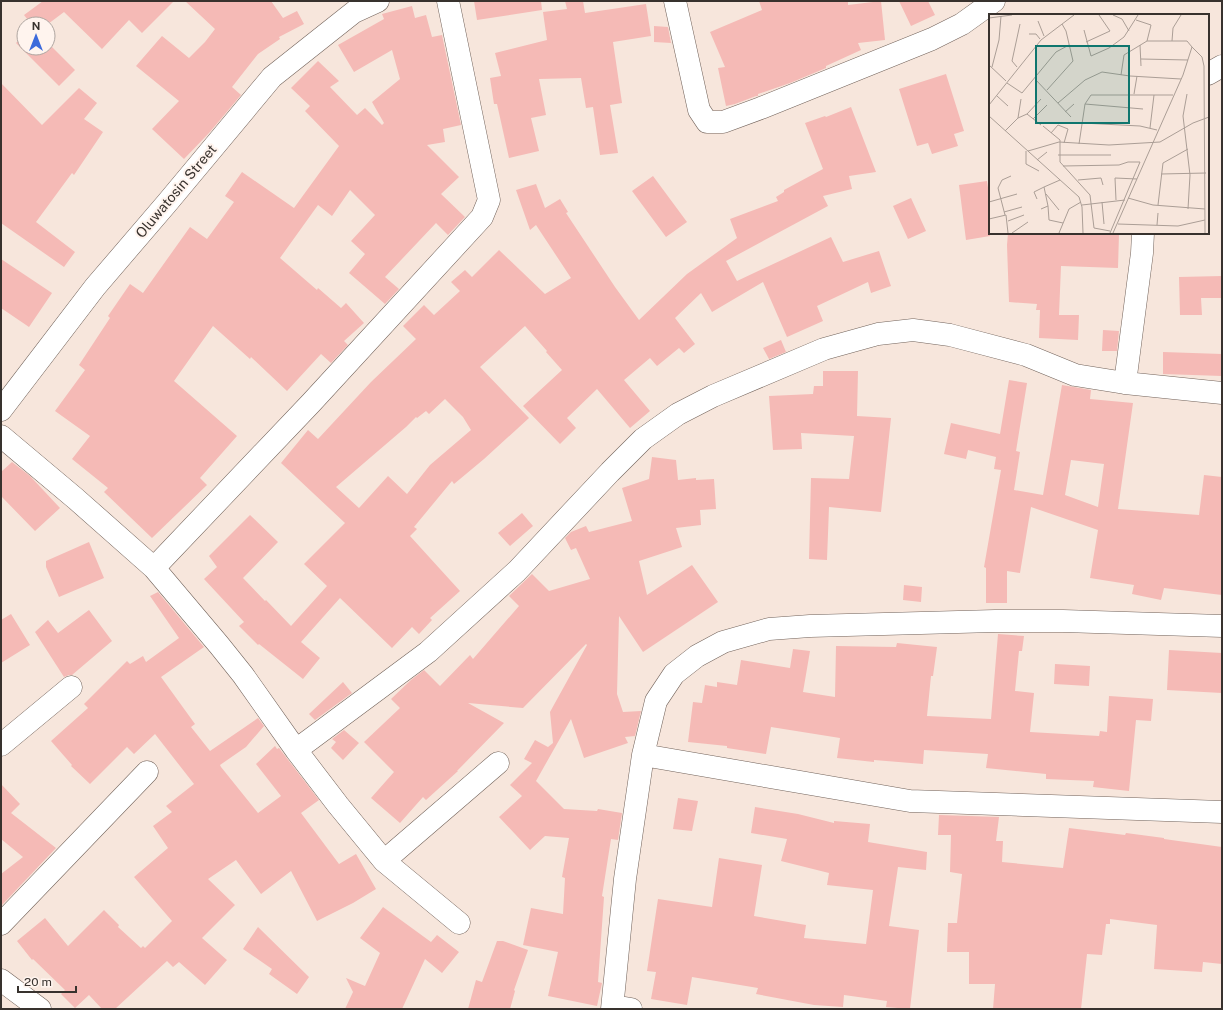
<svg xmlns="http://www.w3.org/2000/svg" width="1223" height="1010" font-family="'Public Sans',sans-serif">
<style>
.building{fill:#f5bab6;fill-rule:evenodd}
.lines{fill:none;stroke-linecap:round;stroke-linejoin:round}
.minor-casing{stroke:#72635b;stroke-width:23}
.minor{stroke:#fff;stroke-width:22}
.labels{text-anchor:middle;stroke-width:4;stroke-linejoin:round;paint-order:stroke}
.street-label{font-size:14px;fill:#38322e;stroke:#fff4ee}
.inset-road{fill:none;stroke:#ab9e96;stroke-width:1}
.view{fill:#0f766e;fill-opacity:0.15;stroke:#0f766e;stroke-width:2}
.inset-edge{fill:none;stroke:#38322e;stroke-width:2}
</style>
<rect width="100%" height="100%" fill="#f7e6dc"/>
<path class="building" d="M43,1h131l-32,32 -13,-13 -27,29 -38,-37 -16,12h-17l-7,-9z
M185,1h86l12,17 14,-7 7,13 -25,13 1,2 -22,15 -26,33 9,8 -32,38 -25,26 -32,-30 27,-28 -43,-35 26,-30 27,22 16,-16 10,-13z
M474,1h67l1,9 -65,10z
M565,1h18l2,12 61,-9 5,32 -38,6 9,61 -12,2 8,48 -18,2 -7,-48 -7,1 -5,-30 -42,1 7,36 -15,3 8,33 -30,7 -12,-54h-3l-4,-26 11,-2 -6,-23 52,-13 -4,-28 24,-3z
M759,1h89v4l33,-4 4,39 -27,3 3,7 -35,16v2l-36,15 -32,11v2h-2l-21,8 -9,2 -8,-38 7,-1 -15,-35 52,-22z
M899,1h29l7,14 -24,11z
M412,6l3,12 11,-3 6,22 10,-2 19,90 -18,4 2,13 -18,3 32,32 -18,17 24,23 -17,18 -12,-12 -51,54 14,12 -14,15 -36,-31 16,-19 -14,-13 24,-26 -25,-25 -18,26 -14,-11 -38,53 37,32 1,-2 23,20 5,-5 18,20 -20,18 4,4 -17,18 -10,-9 -34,37 -36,-34 -1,2 -37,-33 -39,55 63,55 -37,42 7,7 -55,53 -48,-46 4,-4 -36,-29 18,-23 -35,-25 30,-41 -6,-5 31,-47 -2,-2 22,-32 13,9 47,-66 17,12 27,-37 -9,-6 17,-24 52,36 45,-62 -34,-35 5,-5 -19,-18 27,-27 21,20 -9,6 27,28 8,-7 17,17 2,-2 -12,-21 28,-23 -8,-29 -38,22 -16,-27 46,-26 -2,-5z
M654,26l14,1 3,16 -17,-1z
M24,35v13h24v-5l27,27 -16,16 -43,-43z
M946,74l18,57 -10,3 4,12 -26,8 -4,-11 -11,3 -18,-57z
M1,83l41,42 37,-37 18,15 -13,16 19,13 -29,43 -2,-2 -36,49 39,30 -11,15 -63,-44z
M851,107l25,65 -27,4 3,13 -29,7 5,10 -102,55 11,20 94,-44 12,25 36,-11 12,35 -20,7 -3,-11 -51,24 6,15 -36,16 -24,-55 -51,30 -11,-19 -26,25 20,26 -11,9 -5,-5 -22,18 -7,-8 -26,22 26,31 -20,17 -33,-39 -30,29 9,10 -16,16 -37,-38 39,-36 -16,-18 1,-1 -22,-25 -45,41 49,51 -45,41 -30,25 -2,-3 -38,46 3,2 -7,7 50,55 -30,27 2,2 -13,14 -7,-7 -20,21 -52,-50 -39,44 19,16 -17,21 -44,-35 -1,1 -19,-19 5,-4 -40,-43 13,-12 -8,-11 41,-41 28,27 -35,36 22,23 1,-1 25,26 36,-40 -23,-22 41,-41 -64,-60 27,-33 10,9 53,-57 45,-43 -13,-13 21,-21 10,10 26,-24 -9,-9 14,-12 7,7 27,-27 46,44 26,-16 -35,-53 -6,5 -14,-40 20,-6 9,24 15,-9 8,13 -2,1 49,74 24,33 48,-46 50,-36 -7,-19 48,-18 -2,-4 8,-5v-2l39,-21 -18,-46 20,-7 1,1zM445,399l18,18 8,13 -41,35 -23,29 -19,-18 -29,32 -23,-21 70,-60 10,-10 1,1 9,-7 3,3z
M653,176l34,46 -21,15 -34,-46z
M987,181l3,20v35l-24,4 -7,-55z
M911,198l15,33 -18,8 -15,-33z
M1008,233l111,1 -1,34 -57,-2 -2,49h20l-1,25 -39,-2 1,-28h-4l1,-6 -28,-2 -2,-57z
M1,259l51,34 -23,34 -28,-19z
M1222,276v22h-21l1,17h-22l-1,-38z
M1103,330l16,1 -2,20h-15z
M781,340l5,12 -17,7 -6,-11z
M1163,352l59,2v22l-59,-2z
M823,371h35l-1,45 34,2 -10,94 -52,-5 -2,53 -18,-1 2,-81 38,1 5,-43 -53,-3 1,16 -29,1 -4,-54 44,-2 1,-8h9z
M1009,380l18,3 -11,68 4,1 -6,38 29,5 19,-110 29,5 -1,9 43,4 -15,106 81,6 5,-40 18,2v118l-58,-7 -3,12 -29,-6 2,-9 -44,-7 8,-48 -67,-23 -11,66 -13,-2v32h-21v-35l-2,-1 17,-97 -7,-1 2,-12 -28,-7 -2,9 -22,-5 7,-31 49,11zM1071,460l33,4 -6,43 -33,-12z
M652,457l24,3 2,20 18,-2v2l18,-1 2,30 -16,1 1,15 -25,3 6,19 -43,14 8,34 45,-30 26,37 -75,50 -24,-36 -2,78 6,18 18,-1 -6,25 -10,1 3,6 -44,15 -13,-39 -35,62 28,28 33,2 1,-2 24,4 -4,27 -7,-1 -9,57 2,1 -6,85 4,1 -5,23 -49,-10 10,-44 -35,-7 8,-37 32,6 2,-36 -3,-1 7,-39 -24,-2 -15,14 -31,-33 23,-21 -12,-11 22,-22 -8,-4 11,-19 13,7 5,-4 -3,-31 37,-67 -1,-1 -63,64 -55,-5 36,20 -47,48h1l-32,29 -3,-3 -23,26 -29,-25 23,-26 -30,-30 36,-34 -9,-9 20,-19 13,-10 16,16 30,-31 3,4 46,-53 -10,-10 23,-22 17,17 41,-12 -14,-31 -5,2 -6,-12 6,-6 15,-6 3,6 43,-11 -10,-33 27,-9z
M12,462l18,14 30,32 -25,23 -34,-35v-24z
M522,513l11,13 -23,20 -12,-13z
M89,542l15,36 -45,19 -13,-30v-6z
M904,585l18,2 -1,15 -18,-2z
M158,592l46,55 -43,30 34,47 -4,3 19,24 48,-33 6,8 -18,21 -26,18 1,2 37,46 23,-17 -25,-32 19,-18 2,3 2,-1 40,52 -18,13 38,51 17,-10 20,35 -23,14 -36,18 -26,-50 -30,23 -25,-34 -28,19 27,26 -33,33 25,22 -22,25 -26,-23 -6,5 -6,-6 -52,48h-13l-13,-14 -14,13 -14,-14 4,-4 -32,-31 -1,1 -15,-19 28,-23 23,28 36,-36 15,15 -1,2 23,21 2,-2 2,2 27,-27 -38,-44 34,-29 -15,-22 19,-14 -6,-6 28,-22 -39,-50 -21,20 -7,-7 -37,37 -19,-18 1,-1 -21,-24 37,-33 -4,-4 43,-43 3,3 13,-8 3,6 33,-24 -29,-42z
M89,610l23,31 -40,34h-3l-5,2 -29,-45 13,-12 10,13z
M11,614l19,31 -29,18v-43z
M998,634l26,2 -2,15h-3l-4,40 19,2 -4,39 69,4 1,-5 7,1 2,-36 44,3 -2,22 -15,-1 -7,71 -36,-4 1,-6 -48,-2v-5l-60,-6 2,-14 -64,-4 -1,14 -49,-4v2l-37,-4 3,-20 -69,-11 -5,27 -39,-6v-2l-39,-4 5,-40 9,1 3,-18 12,2v-5l20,3 4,-25 49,8 3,-19 17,2 -7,41 32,5 1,-51 60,1 1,-4 40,4 -4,29h-2l-4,40 64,3z
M1169,650l53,3v40l-55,-3z
M1055,664l35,2 -1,20 -35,-2z
M343,682l9,11 -37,27 -6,-6z
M344,730l15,13 -16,17 -12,-12 5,-6 -4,-3z
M1,784l19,20 -9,9 45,35 -55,58v-32l22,-17 -22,-18z
M678,798l20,3 -6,30 -19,-2z
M755,807l43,7 36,9v-2l36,3 -2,18 59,10 -1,18 -28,-3 -9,59 30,4 -9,79 -24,-2 1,-6 -43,-6 -1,12 -29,-2 -58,-11 2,-6 -66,-11 -5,28 -36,-6 5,-27 -9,-1 11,-72 54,8 7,-49 43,7 -8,51 52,9 -2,13 62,6 7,-54 -46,-5 2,-12 -48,-12 6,-22 -36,-6z
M939,815l60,2 -3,24h7l-1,21 61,6 6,-40 56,7 1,-2 38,5v1l58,8v117l-19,-2 -1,10 -48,-3 3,-44 -47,-6v5h-4l-4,31 -15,-1 -6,55h-88l2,-25h-26v-32h-22l1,-29h9l5,-49 -12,-2 1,-37h-13z
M383,907l48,35 6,-7 22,17 -17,21 -17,-14 -23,50h-57l8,-17 -7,-14 19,8 15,-33 -20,-15z
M258,927l51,50 -12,17 -28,-20 3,-5 -29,-20z
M497,941h6l25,9 -14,40 1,1 -5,18h-42l8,-29 6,2z"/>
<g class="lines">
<defs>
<path id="minor" d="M675,1l24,109 8,12h16l38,-14 171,-69 30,-15 32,-23
M1208,74l14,-8
M1125,383l17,-130 1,-20
M1,410l94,-123 72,-84 105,-126 82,-65 24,-11
M1,436l75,63 78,69 65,77 24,30 53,75 42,55 46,56 75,62
M154,568l157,-165 171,-186 7,-17 -41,-199
M1,745l70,-58
M296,750l132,-98 89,-81 93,-99 33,-33 35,-25 35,-18 111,-47 54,-15 35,-4 37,5 76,20 49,20 50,8 97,10
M643,755l267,46 312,11
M384,861l114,-98
M1,924l146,-152
M1,980l39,29
M613,1006l18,3
M612,1009l13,-130 18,-124 13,-54 18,-27 23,-18 26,-14 46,-13 41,-3 185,-5h68l159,5"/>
</defs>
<use href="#minor" class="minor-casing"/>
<use href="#minor" class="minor"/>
</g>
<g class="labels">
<g class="street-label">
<text transform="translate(176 191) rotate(-50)" y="5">Oluwatosin Street</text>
</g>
</g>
<g transform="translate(989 14)">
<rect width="220" height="220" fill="#f7e6dc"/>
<path class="inset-road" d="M124,1l9,4 7,12M0,4l23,-3M147,6l15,5 -4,16M49,7l6,15M95,16l7,26 18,-8 15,-11 14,-22M40,20h7l4,5M183,27l1,-13 8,-13M97,28l24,-11 -11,-16M151,31l1,21M203,33l10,10 2,9 1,167M152,45l47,1M0,51l17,16M3,53l7,-27 2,-24M28,53l-5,-6 8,-37M46,65l36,38M18,69l15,10 34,-41 13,-7M58,76l26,-29 -7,-30 -4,-7M145,80l3,-18M198,80l-4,22 7,59 -2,34M8,82l11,10M32,85l-3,19 9,-4 14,11M69,89l27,-23 17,-8 28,4 51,3M96,90l58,5M0,91l52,-65 33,-25M76,98l9,-8M38,100l14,-15M0,102l90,81 3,10 1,26M44,105l14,-14M93,109l58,3 17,4M54,112l17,14v22l30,33 4,33 16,3M161,114l4,-33M16,117l13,-13M62,119l7,-8 10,4 -4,14M90,130l6,-40 6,-9h82M37,137v13l13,7M39,137l31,-9 50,3 51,-3 33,-19 16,-6M69,141h53M48,146l10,-8M74,152l56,-1 9,-3h12l-30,71M172,160l45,-1M89,166l23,-2 2,7M57,180l13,16M139,184l25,7 52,4M48,185l-3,-7 10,-5M127,186l-1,-22 22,1M0,188l28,-8M113,188l2,22M93,191l43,-5M169,191l5,-42 25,-14M59,192l1,14 14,3M52,195l7,-3 -4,-19 16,-7M15,198l18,-5M16,201l-7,-27 4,-8 9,-4M0,205l17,-4 2,18M19,207l16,-6M129,210l60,2 27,-6M168,211l1,-12M23,219l16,-11M70,219l10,-24 12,-7M124,219l70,-158 9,-28 -5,-6h-40l-23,14 -3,20"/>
<path class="view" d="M47,32h93v77h-93z"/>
<rect width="220" height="220" class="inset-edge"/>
</g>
<rect width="1223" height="1010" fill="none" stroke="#38322e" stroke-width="4"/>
<g transform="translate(36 36)"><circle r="19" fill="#fff4ee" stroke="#afa6a1"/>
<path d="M0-3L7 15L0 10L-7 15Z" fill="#3c6adb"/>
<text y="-6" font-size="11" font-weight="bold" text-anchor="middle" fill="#38322e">N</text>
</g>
<path d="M18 986v6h58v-6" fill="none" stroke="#38322e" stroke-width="2"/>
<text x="24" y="986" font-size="12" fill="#38322e" stroke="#fff4ee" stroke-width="3" paint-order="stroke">20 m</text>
</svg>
